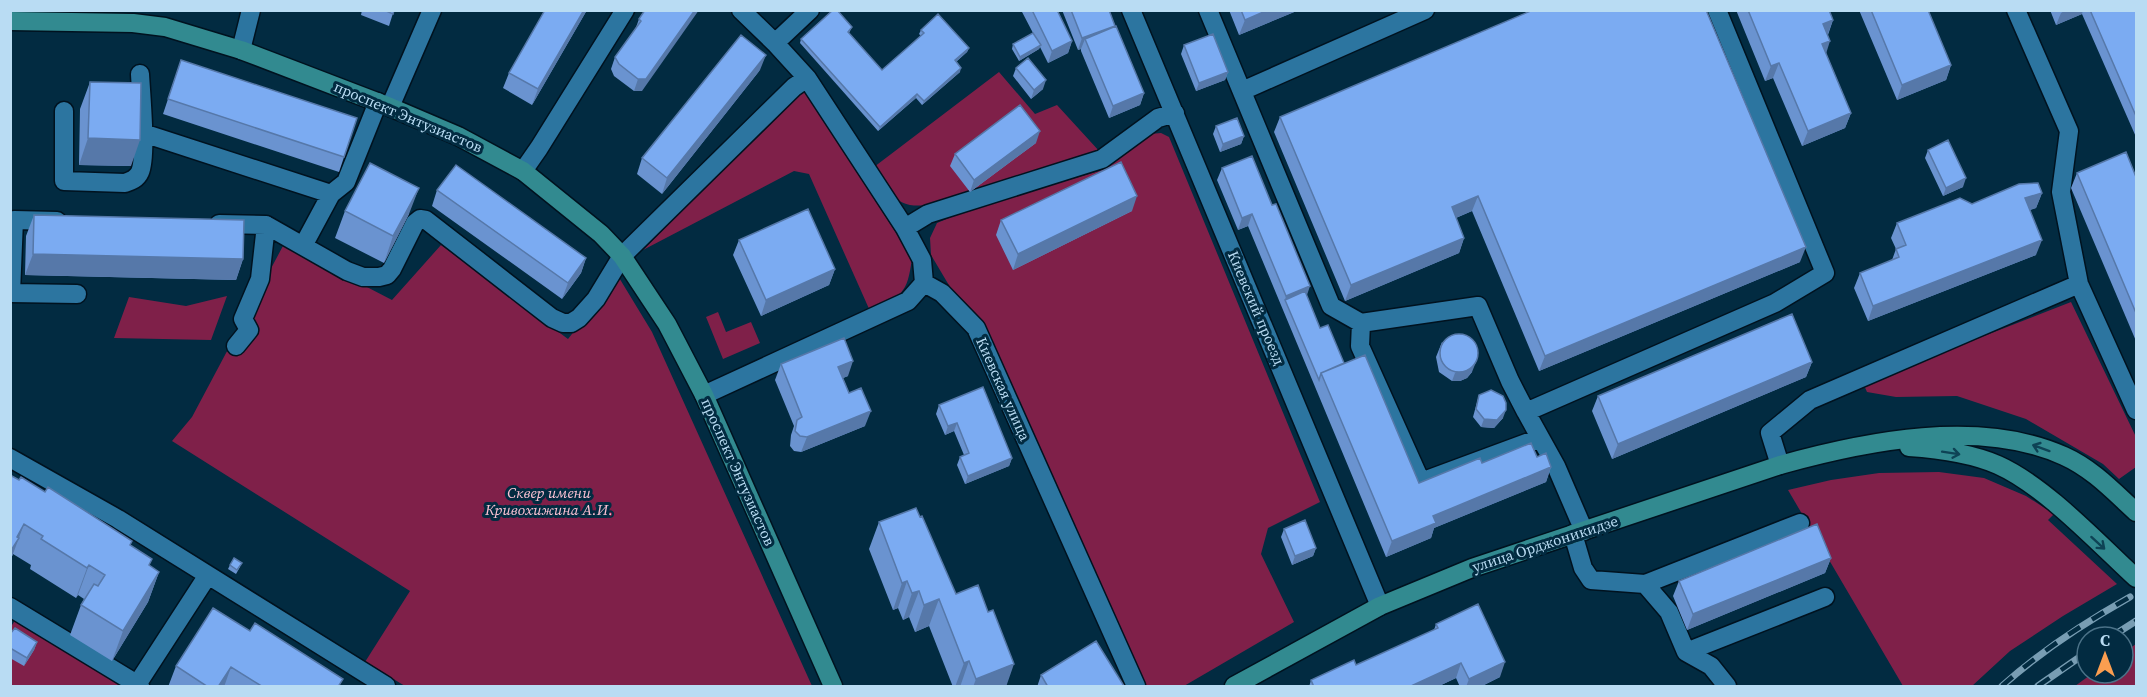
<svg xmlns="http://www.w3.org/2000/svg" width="2147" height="697" font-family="'Source Serif 4',serif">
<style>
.green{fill:#7f2049}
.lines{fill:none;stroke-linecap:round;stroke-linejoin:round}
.minor-casing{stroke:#00121f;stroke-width:21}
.major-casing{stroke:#00121f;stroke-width:21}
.minor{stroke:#2c75a0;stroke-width:18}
.major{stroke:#328a90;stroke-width:18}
.rail-casing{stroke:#789db3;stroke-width:7}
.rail{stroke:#022b41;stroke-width:4.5;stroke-dasharray:14;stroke-linecap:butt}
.wall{fill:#6a93d0}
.shaded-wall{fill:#5678a9}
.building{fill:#7babf2;stroke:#5678a9;stroke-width:1.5}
.oneway{stroke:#0e4355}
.labels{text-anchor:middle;stroke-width:6;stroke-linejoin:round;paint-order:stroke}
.street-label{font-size:15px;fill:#b9dcf3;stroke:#022b41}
.park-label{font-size:15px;font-style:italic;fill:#fdc3d4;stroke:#022b41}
</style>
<rect width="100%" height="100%" fill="#022b41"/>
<path class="green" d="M999,72l36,42 22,-9 43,47 -172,53c-34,4 -37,-12 -54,-38z
M804,89l108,169c-5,38 -10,36 -42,53l-61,-137 -15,-3 -151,79z
M1161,133l8,4 151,365 -52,26 -7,26 33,68 -110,64h-40l-163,-367 -31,-32 -19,-32 -1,-17 7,-15 33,-14 136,-40 44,-35z
M284,244l108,56 49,-55 127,94 50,-63 34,56 160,354h-407l-40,-24 45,-71 -238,-150 20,-24z
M227,296l-16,44 -97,-2 15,-41 57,9z
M2071,302l65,135v30l-17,12 -16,-15 -77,-45 -69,-23 -61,1 -29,-5 -4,-9z
M718,312l8,20 25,-10 9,21 -37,16 -17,-42z
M1939,472l45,6 42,18 28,18 -6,6 69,64 -54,32 -53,35 -38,35h-69l-115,-196 43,-10 48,-7z
M16,619l107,66 -112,1 -1,-58z
M2136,644v42h-61l18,-13h30v-20z"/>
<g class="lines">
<defs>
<path id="minor" d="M741,10l34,33 32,35 98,150 17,32 2,23 18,10 34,35 160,358
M1131,10l249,596
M1208,10l123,296 30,17 117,-17 32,75 16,31 249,-109 50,-30 -108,-263
M2016,10l53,121 -8,61 18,92 57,126
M775,43l35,-33
M241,50l10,-40
M1242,91l183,-81
M390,107l42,-97
M64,111v70l61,2c6,-2 12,-4 15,-11 7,-16 1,-78 0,-98
M143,133l188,61
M523,171l16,-23 86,-138
M57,221l-43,-1 -3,73 66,1
M219,224l47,1 81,46 16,6h16l8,-2 5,-6 23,-46 5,-4 6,1 126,98 11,5h8l8,-5 17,-19 26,-43 172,-169 13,-9
M905,228l23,-14 174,-55 56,-41 17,-5
M303,246l28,-52 15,-12 32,-80
M1361,323l-1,23 61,136 119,-44
M236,346l13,-16 -6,-11 17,-40 6,-54
M704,395l204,-94 16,-18
M1526,412l30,54 28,65
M10,458l108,61 268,167
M1780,465l-10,-32 40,-33 269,-116
M1573,534l10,34 8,12 54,4 24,28 17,40 25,14 16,20
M1645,584l155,-61
M10,607l130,79
M1686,652l139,-55
M136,686l72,-111"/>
<path id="major" d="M10,21l123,2 32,4 76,23 149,57 68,29 65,35 78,63 21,22 45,68 37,71 129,291
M1909,447c29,2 62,6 89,18 47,21 100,78 138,113
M1234,686l146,-80 92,-38 308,-103c86,-24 200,-47 284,-9 29,13 50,36 72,56"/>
</defs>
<use href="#minor" class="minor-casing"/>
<use href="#major" class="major-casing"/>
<use href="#minor" class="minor"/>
<use href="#major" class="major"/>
<defs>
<path id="rail" d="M2111,637l25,-16
M2002,686c39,-35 82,-63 128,-89
M2038,686l49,-34"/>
</defs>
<use href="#rail" class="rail-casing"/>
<use href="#rail" class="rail"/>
</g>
<path class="wall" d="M362,10h32l-5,16 -28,-11z
M545,10h42l-55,95 -29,-17 6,-15z
M645,10l-3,81h-8l-20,-15 -3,-7 4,-12 20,-27 4,-11z
M1021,10h36l15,31 -4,12 -20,10 -8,-16 -1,2 -20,12 -7,-12 1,-5 20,-11z
M1062,10h47l6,16 -1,1 30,66 -4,12 -31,13 -28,-67v-2l-3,1z
M1229,10h70l-60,25z
M1736,10h93l4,10 -5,15 -2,18 25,60 -6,15 -43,18 -29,-68 -8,3z
M1859,10h69l23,55 -5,15 -49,20z
M2050,10h86v127l-54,-123 -26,11z
M852,27l-3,6 33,37 39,-34 -2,-2 2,-4 48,18 -2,4 -11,10 4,10 -38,33 -6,-7 -38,33 -78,-88 1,-4z
M1184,45l44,27 -3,8 -29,11 -15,-37z
M181,60l163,97 -5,15 -176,-58z
M1016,68l27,21 -12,10 -18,-23z
M760,70l-98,124 -25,-20 5,-16z
M90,82l41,84 -52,-1 1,-56z
M1280,117l520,145 -261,109 -67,-160 -16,7 8,20 -5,15 -114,48 -71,-169z
M1216,126l28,10 -3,8 -21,8 -7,-18z
M1036,143l-66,49 -20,-26 5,-12z
M1928,150l35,37 -20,9 -18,-38z
M1222,168l85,128 13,32 24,35 75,120 63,-20 55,-6 14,10 -5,15 -112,46 -3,10 -45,19 -138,-331 -10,4 -21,-50z
M2077,173l59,4v164l-65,-153z
M437,190l149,68 -5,15 -19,26 -130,-93z
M2042,193l-6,15 -6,2 6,45 -168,66 -14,-33 6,-15 32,-13 4,-11 -5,-11 6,-15 75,-19z
M345,211l64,3 -25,49 -49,-25z
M1132,211l-119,59 -17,-35 5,-15z
M34,215l209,44 -7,21 -211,-5 1,-39z
M739,240l96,29 -6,16 -68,31 -28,-61z
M1442,342l30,30 -5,6 -7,3h-8l-13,-9 -3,-15z
M1812,362l-6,15 -194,82 -20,-48 6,-15z
M781,364l67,12 -5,2 6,15 16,33 -64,26 -7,-1 -4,-5 1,-11 3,-9 -19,-46z
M1479,395l24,23 -9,10 -13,-1 -8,-10z
M939,405l73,53 -3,8 -44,18 -8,-19 3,-8 4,-2 -10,-24 -9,4 -9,-21z
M10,475l121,71 19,20 9,6 -11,30 -36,59 -42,-26 11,-30 3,-6 -6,-4 -2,3 -46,-29 1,-4 -18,-11 -3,7z
M920,517l36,77 50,93h-53l-24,-61 -14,6 -6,-15 -6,3 -5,-12 -5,2 -24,-61 10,-27z
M1284,529l32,19 -3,8 -21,9 -11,-28z
M1831,558l-6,15 -138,57 -14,-34 6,-15z
M230,565l10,2 -4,7 -8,-5z
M1436,624l64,53 -20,10h-20l-4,-9 -19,9h-128l2,-7 45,-15 78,-35z
M250,631l90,56h-172l8,-21z
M10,634l27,8 -3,8 -10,16 -14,-8z
M1041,675l83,12h-87z"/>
<path class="shaded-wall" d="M584,10h3l-55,95 6,-16z
M695,10h4l-57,81h-8l4,-12z
M1268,10h31l-60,25 6,-15z
M2066,10h17l-1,4 -26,11 5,-12z
M1833,20l-6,16 -4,-12z
M1115,26l-5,12 -25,1 -4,10 -3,1 4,-12z
M1072,41l-4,12 -20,10 4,-12z
M1830,41l-5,16 -3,-13z
M1041,45l-2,4 -20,12 1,-4z
M969,48l-2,4 -14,12 2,-4z
M766,55l-6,15 -98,124 5,-16z
M1779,63l-6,15 -8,3 6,-15z
M1951,65l-5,15 -49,20 5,-15z
M961,68l-1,4 -38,33 2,-4z
M1228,72l-3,8 -29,11 3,-8z
M1046,80l-3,9 -12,10 3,-9z
M1144,93l-4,12 -31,13 4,-12z
M917,94l-1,4 -38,33 2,-4z
M1851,113l-6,15 -43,18 6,-15z
M1040,131l-4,12 -66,49 4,-12z
M1244,136l-3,8 -21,8 3,-8z
M88,138l52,2 -9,26 -52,-1z
M1966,178l-3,9 -20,9 3,-8z
M419,188l-10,26 -25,49 9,-27z
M2042,193l-6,15 -17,5 6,-15z
M1137,196l-5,15 -119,59 5,-16z
M1478,196l-6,15 -26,11 6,-15z
M1252,214l-4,12 -10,4 4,-12z
M1464,238l-5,15 -114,48 6,-16z
M2042,240l-6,15 -168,66 5,-15z
M1806,247l-6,15 -261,109 6,-15z
M33,254l210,5 -7,21 -211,-5z
M586,258l-5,15 -19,26 6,-16z
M835,269l-6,16 -68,31 5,-16z
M1310,286l-4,12 -21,2 1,-4z
M1478,357l-6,15 -5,6 -7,3h-8l3,-8z
M853,361l-5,15 -15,6 5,-15z
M1812,362l-6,15 -194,82 6,-15z
M1506,410l-3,8 -9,10 -13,-1 3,-8z
M871,411l-6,15 -64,26 6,-15z
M957,423l-3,8 -9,4 3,-9z
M1012,458l-3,8 -44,18 3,-8z
M1551,467l-5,15 -112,46 -3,10 -45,19 6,-16 41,-25z
M24,524l-11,30 -3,7v-9l7,-15z
M1316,548l-3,8 -21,9 3,-9z
M1831,558l-6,15 -138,57 6,-16z
M89,565l-11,30 -2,3 11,-30z
M159,572l-11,30 -36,59 11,-30z
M907,581l-9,27 -5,2 9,-27z
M919,591l-10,26 -6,3 9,-27z
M939,599l-10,27 -14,6 9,-27z
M37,642l-3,8 -10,16 3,-8z
M969,661l-9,26h-5l9,-24z
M1505,662l-5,15 -20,10h-14l3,-8z
M1461,663l-5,15 -19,9h-28z
M1014,664l-8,23h-33l3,-8z
M231,667l-7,20h-6z"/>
<path class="building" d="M384,10h10l-1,4z
M545,10h39l-46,79 -29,-16z
M645,10h50l-49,69h-8l-19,-15 -4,-7 26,-36 -2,-2z
M833,10h4l15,17 -4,5 34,38 42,-37 -3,-3 17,-16 31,34 -14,12 6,8 -37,33 -7,-7 -37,33 -79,-88z
M1032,10h25l15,31 -20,10z
M1071,10h38l6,16 -33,12z
M1241,10h27l-23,10z
M1533,10h173l100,237 -261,109 -67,-160 -26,11 12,31 -113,47 -71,-168z
M1748,10h81l4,10 -10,4 7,17 -8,3 29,69 -43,18 -29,-68 -8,3z
M1871,10h57l23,55 -49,20z
M2090,10h46v106z
M1116,26l28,67 -31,13 -28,-67z
M1033,33l8,12 -21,12 -7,-13z
M1213,34l15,38 -29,11 -15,-38z
M741,35l25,20 -99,123 -25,-20z
M1028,58l18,22 -12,10 -18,-22z
M181,60l176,58 -13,39 -176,-58z
M90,82l51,1 -1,57 -52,-2z
M1020,105l20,26 -66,49 -19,-26z
M1237,118l7,18 -21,8 -7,-18z
M1948,140l18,38 -20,10 -18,-38z
M2126,152l10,25v136l-59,-140z
M1252,156l20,49 4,-1 34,82 -24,10 -34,-82 -10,4 -20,-50z
M1121,162l16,34 -119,58 -17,-34z
M370,163l49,25 -26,48 -48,-25z
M456,165l130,93 -18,25 -131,-93z
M2038,183l4,10 -17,5 17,42 -169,66 -13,-33 39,-16 -3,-8 10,-4 -9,-22 63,-25 12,6 47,-20z
M808,209l27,60 -69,31 -27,-60z
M34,215l210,5 -1,39 -210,-5z
M1305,291l15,37 8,-3 16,38 -23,10 -2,7 -34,-80z
M1792,314l20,48 -194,82 -20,-48z
M1440 353a19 19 0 1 1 38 0a19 19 0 1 1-38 0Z
M844,338l9,23 -15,6 11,26 12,-5 10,23 -64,26 -7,-1 -5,-5 2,-11 5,-3 -21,-53z
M1365,355l54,128 61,-25 2,5 49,-20 6,14 9,-4 5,14 -118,49 3,7 -44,18 -71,-168z
M983,387l29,71 -44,18 -8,-19 9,-4 -12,-30 -9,3 -9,-21z
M1491,390l12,6 3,7v7l-9,10 -13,-1 -8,-10 3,-14z
M10,475l9,5 2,-3 24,15 3,-5 84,54 -2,4 22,14 -3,6 10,7 -36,59 -42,-26 13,-21 4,2 7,-11 -16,-10 -2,3 -46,-29 2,-3 -19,-12 -7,13 2,1 -9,14z
M916,508l4,9 2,-1 34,78 22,-9 10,27 5,-2 21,54 -38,15 -7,-18 -5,2 -25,-64 -15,6 -5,-14 -7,2 -5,-12 -5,2 -23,-61z
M1305,520l11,28 -21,8 -11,-27z
M1817,524l14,34 -138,56 -14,-33z
M234,558l8,5 -5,7 -7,-5z
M1478,604l27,58 -36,17 -8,-16 -52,24h-95l-3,-7 43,-20 2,5 82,-37 -2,-4z
M213,608l37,23 5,-8 88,56 -5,8h-75l-32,-20 -13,20h-10l-32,-21z
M15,628l22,14 -10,16 -17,-10v-14z
M1096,641l28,45 -76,1 -7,-12z"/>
<defs><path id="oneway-shaft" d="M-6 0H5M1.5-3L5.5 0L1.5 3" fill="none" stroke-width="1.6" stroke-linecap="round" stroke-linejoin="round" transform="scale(1.5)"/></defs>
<g class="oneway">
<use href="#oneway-shaft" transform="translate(2041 448) rotate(-160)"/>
<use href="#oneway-shaft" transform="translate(1951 453) rotate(9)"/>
<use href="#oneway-shaft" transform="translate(2098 543) rotate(42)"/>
</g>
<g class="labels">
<g class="street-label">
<text transform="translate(408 117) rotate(23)" y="5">проспект Энтузиастов</text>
<text transform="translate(1256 308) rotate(67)" y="5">Киевский проезд</text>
<text transform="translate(1003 389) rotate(66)" y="5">Киевская улица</text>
<text transform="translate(738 472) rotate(66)" y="5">проспект Энтузиастов</text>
<text transform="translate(1545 544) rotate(-18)" y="5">улица Орджоникидзе</text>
</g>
<g class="park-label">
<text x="549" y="498">Сквер имени<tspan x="549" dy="17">Кривохижина А.И.</tspan></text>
</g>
</g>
<rect width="2147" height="697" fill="none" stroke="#b9dcf3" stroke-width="24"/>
<g transform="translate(2105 655)"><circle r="28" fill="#022b41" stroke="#4b7288" stroke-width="1.5"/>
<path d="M0-4.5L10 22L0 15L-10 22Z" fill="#fb9e50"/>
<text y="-9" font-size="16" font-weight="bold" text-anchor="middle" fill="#b9dcf3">С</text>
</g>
</svg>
